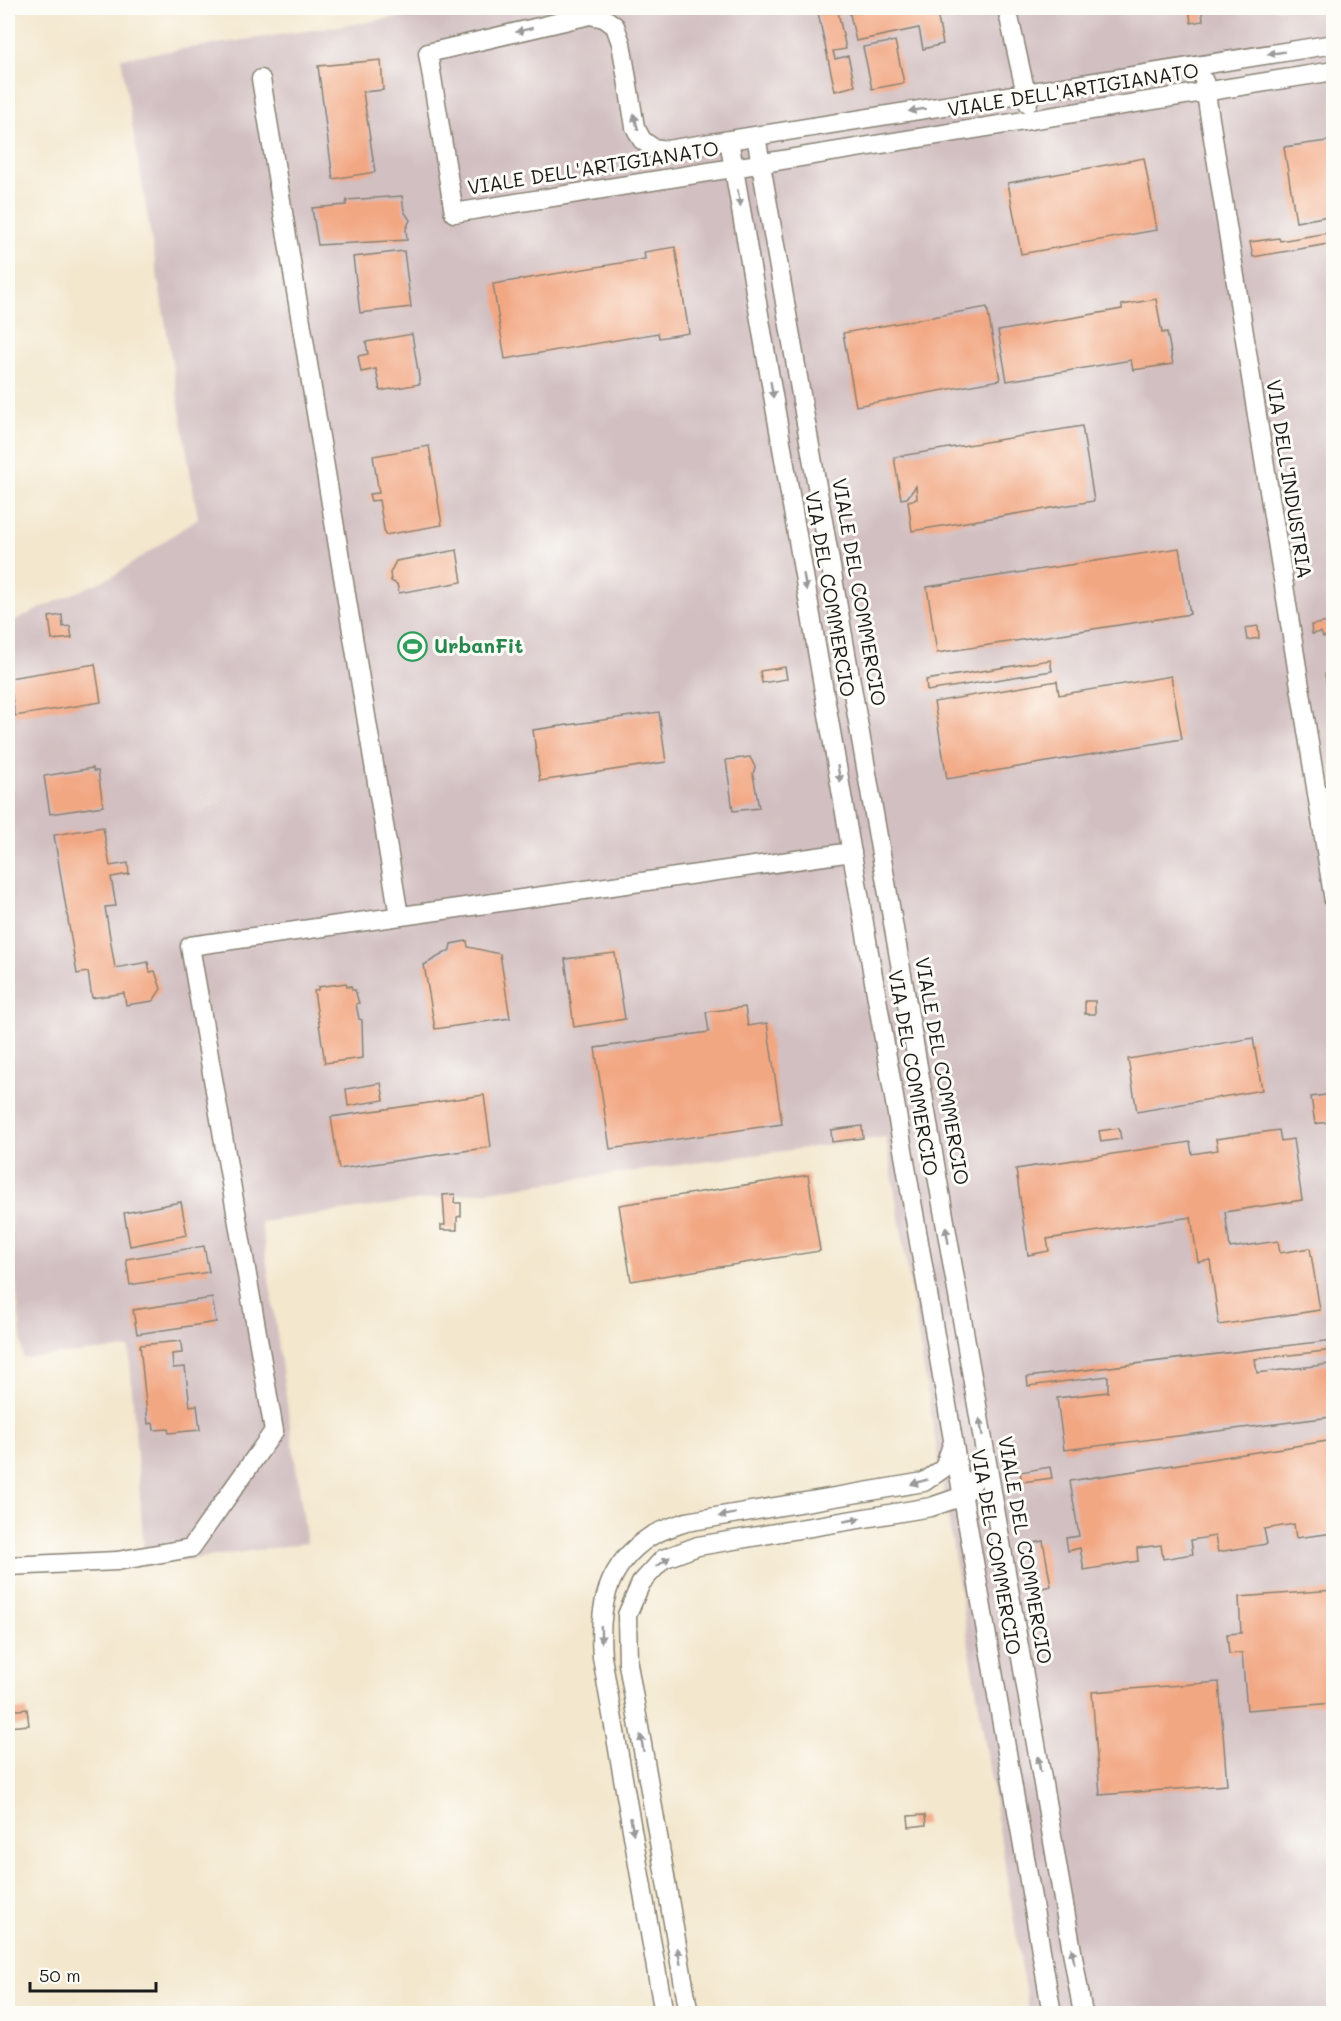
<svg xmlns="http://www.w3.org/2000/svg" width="1341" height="2021" font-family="Mali,sans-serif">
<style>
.industrial{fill:#d2bfc1}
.building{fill:#f2a783}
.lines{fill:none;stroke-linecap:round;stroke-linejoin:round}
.minor-casing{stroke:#888274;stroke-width:21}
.minor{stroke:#fff;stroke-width:18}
.oneway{fill:#999}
.labels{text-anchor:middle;stroke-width:6;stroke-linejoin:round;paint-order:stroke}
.street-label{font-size:20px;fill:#1c1c1c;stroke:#fdfcf7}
.leisure-label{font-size:20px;font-weight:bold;fill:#27864d;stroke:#fdfcf7;text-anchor:start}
</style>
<rect width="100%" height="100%" fill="#fdfcf7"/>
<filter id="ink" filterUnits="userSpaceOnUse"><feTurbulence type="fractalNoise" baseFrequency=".0167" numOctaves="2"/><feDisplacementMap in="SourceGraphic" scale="12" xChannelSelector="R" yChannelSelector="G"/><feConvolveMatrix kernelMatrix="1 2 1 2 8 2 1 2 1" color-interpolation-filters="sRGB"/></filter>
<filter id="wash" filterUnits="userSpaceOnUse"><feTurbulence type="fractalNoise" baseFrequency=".008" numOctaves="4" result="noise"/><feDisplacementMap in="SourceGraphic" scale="24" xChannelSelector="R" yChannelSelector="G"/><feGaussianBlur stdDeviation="1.35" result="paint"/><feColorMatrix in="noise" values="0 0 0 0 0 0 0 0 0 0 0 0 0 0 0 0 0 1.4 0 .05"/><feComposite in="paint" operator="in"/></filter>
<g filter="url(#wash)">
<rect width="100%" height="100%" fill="#f3e7cd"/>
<path class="industrial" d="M463,8h870v2005h-304l-143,-876 -625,85 46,321 -162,23 -16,-218 -106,10 -15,-152v-583l107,-48 83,-57 -77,-460z"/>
<g id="blocks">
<path class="building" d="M817,8h119l7,36 -20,5 -4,-21 -63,13 -7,-31 -11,2 8,37 -13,2 2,8 13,-3 7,30 -20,5z
M1189,8h29v1l-16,2 1,10 -12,2z
M895,41l9,42 -32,6 -9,-42z
M381,60l2,30 -20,2 12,80 -42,7 -15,-113z
M1334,140v75l-38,7 -12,-75z
M1144,158l13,72 -136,24 -13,-71z
M402,196l2,15 6,9 -4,9 1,11 -89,5 -6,-37 34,-3 1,-5z
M1334,232v11l-81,14 -3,-15 29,-4 1,3z
M675,247l14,86 -30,5 -1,-5 -153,26 -12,-75 152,-25 -1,-7z
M404,251l7,56 -51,6 -7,-56z
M1156,299l6,34 5,-1 6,32 -40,6 -2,-10 -124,21 -9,-50 124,-22v-4z
M987,307l13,73 -144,26 -13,-73z
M412,334l8,50 -40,7 -4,-22 -15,3 -3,-16 10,-2 -2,-12z
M1082,426l12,75 -182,30 -4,-30 9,-2 -1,-13 -9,12 -6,1 -7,-42z
M429,446l13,79 -57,10 -6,-35 -8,1 -2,-7 10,-1 -6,-37z
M1179,548l11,66 -253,39 -10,-66z
M457,550l5,32 -63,11 -2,-9 -6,-3 -1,-8 6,-12z
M62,615l1,12 7,-1 2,12 -20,2 -3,-23z
M1334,621v15l-11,1 -2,-5 -9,2 -1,-9z
M1258,626l1,12 -12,2 -2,-12z
M1050,660l2,11 -125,20 -1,-11z
M95,664l6,38 -86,14 -6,-38z
M785,667l2,12 -25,4 -2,-12z
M1334,672v45h-2l-7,-43z
M1171,676l11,63 -235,40 -13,-77 123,-21 2,14z
M659,712l7,50 -126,19 -7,-51z
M750,757l5,10 -2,7 6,34 -26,3 -7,-51z
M93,768v3h5l5,35 -53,8 -6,-38z
M103,827l7,39 18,-3 1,11 -18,3 5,29 -11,1 10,61 33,-6 2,10 5,-1 6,18 -8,12 -27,4 -2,-12 -32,5 -4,-26 -11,2 -23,-139z
M467,941l1,6 32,7 10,64 -75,11 -11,-64 26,-15 1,-6z
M615,953l10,66 -51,8 -9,-68z
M346,983l1,4 4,-1 1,4h3l4,13 -3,1 3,15 3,1 1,38 -38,5 -11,-72 4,-1v-3z
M1085,1001h10v13h-10z
M745,1007l3,19 19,-3 15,101 -172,25 -15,-101 114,-16 -3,-20z
M1253,1038l9,52 -125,22 -9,-53z
M381,1083l3,17 -36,6 -2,-17z
M1333,1094l1,27 -19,3 -4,-27z
M484,1095l7,52 -152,22 -8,-52z
M862,1126l1,12 -31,4 -1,-12z
M1119,1128l2,11 -20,3 -2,-11z
M1279,1130l2,11 12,-2 9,61 -77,12 5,36 48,-7 2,12 30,-5 10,62 -101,15 -9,-65 -12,2 -7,-45 -144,22 2,12 -21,4 -12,-86 174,-27 2,12 26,-4 -2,-11z
M808,1175l12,76 -189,30 -12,-76z
M455,1194l-1,9h7v13l-4,1v13h-16v-5h4l-2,-30z
M181,1202l6,33 -57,11 -6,-33z
M204,1246l5,26 -79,13 -4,-26z
M212,1298l4,24 -79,12 -4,-24z
M1334,1340v10l-79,9 2,14 73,-9 4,32 -3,21 -267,33 -7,-52 51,-6v-16l-80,10 -1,-9z
M181,1341l1,12 -10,1 1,14 12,-1 5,39 7,-1 3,25 -31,3 -1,-4 -14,1 -1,-7 -5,1 -8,-79z
M1334,1440v78h-3l3,15 -38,5 -2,-14 -30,5 3,15 -49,8 -3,-16 -24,4 2,14 -30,5 -2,-14 -24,3 1,13 -54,9 -4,-22 -12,3 -2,-13 13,-2 -9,-55z
M1050,1467l2,11 -30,4 -2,-10z
M1043,1541l8,45 -13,3 -9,-45z
M1334,1590v113l-87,7 -5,-57 -13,1 -2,-20 14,-1 -2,-36z
M1219,1682l8,103 -127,10 -8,-103z
M27,1709l2,16 -21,2v-16z
M925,1815l1,10 -17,2 -1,-11z"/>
</g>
</g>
<g filter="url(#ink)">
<use href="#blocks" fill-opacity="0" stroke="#888274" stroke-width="1.5"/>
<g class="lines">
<defs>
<path id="minor" d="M1007,8l21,95
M1334,44l-667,106 -14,-2 -11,-8 -7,-13 -14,-84 -6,-17 -11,-8 -14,-3 -162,38 26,160 880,-142
M261,79l138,837
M1204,81l130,820
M756,136l327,1878
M729,140l323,1874
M8,1566l109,-5 74,-13 83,-117 -84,-485 662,-94
M664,2014l-62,-357c-4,-50 4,-92 49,-121 10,-6 24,-10 35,-14l238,-40 20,-14 9,-26
M689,2014l-61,-350 -1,-49 14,-32 22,-24 35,-13 233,-39 32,-11 24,-34"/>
</defs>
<use href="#minor" class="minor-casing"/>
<use href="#minor" class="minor"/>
</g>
<defs><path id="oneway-solid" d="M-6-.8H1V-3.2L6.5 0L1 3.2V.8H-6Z" transform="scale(1.5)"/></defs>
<g class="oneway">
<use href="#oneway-solid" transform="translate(524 30) rotate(167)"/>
<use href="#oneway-solid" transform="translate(1276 53) rotate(171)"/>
<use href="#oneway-solid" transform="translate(917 110) rotate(171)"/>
<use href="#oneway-solid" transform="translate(636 122) rotate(-105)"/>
<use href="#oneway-solid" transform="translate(739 198) rotate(80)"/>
<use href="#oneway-solid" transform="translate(772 390) rotate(80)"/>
<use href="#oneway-solid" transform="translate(805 582) rotate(80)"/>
<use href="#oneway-solid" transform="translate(839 774) rotate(80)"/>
<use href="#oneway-solid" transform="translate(947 1235) rotate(-100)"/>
<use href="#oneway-solid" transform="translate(981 1427) rotate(-100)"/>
<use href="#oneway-solid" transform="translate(919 1482) rotate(164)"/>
<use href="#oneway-solid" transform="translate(727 1515) rotate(170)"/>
<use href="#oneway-solid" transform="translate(852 1520) rotate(-10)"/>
<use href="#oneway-solid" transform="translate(663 1562) rotate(-36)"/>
<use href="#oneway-solid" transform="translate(601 1634) rotate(89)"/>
<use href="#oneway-solid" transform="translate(642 1743) rotate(-100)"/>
<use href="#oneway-solid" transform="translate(1039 1764) rotate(-100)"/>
<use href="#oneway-solid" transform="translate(632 1826) rotate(80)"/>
<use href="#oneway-solid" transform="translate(679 1956) rotate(-100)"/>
<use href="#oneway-solid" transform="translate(1073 1956) rotate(-100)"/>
</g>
</g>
<defs>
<symbol id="stadium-ring" viewBox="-11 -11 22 22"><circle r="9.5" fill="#fdfcf7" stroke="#2e9e5b" stroke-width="1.5"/><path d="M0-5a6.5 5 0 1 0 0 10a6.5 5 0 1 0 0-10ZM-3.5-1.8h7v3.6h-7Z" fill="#2e9e5b"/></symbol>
</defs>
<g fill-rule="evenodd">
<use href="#stadium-ring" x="396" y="630" width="33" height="33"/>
</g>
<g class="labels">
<g class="street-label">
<text transform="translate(1073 90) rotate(-9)" y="7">VIALE DELL'ARTIGIANATO</text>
<text transform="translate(593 168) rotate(-9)" y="7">VIALE DELL'ARTIGIANATO</text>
<text transform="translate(1289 479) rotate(81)" y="7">VIA DELL'INDUSTRIA</text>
<text transform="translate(859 592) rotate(80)" y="7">VIALE DEL COMMERCIO</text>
<text transform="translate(830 594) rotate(80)" y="7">VIA DEL COMMERCIO</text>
<text transform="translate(942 1071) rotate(80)" y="7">VIALE DEL COMMERCIO</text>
<text transform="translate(913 1073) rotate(80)" y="7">VIA DEL COMMERCIO</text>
<text transform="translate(1025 1550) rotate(80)" y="7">VIALE DEL COMMERCIO</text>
<text transform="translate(996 1552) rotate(80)" y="7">VIA DEL COMMERCIO</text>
</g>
<g class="leisure-label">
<text x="434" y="653">UrbanFit</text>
</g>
</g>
<rect width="1341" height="2021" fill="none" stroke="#fdfcf7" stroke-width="30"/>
<path d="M30 1982v9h126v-9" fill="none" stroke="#1c1c1c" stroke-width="3"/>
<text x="39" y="1982" font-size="18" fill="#1c1c1c" stroke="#fdfcf7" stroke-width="4.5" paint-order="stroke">50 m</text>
</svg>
